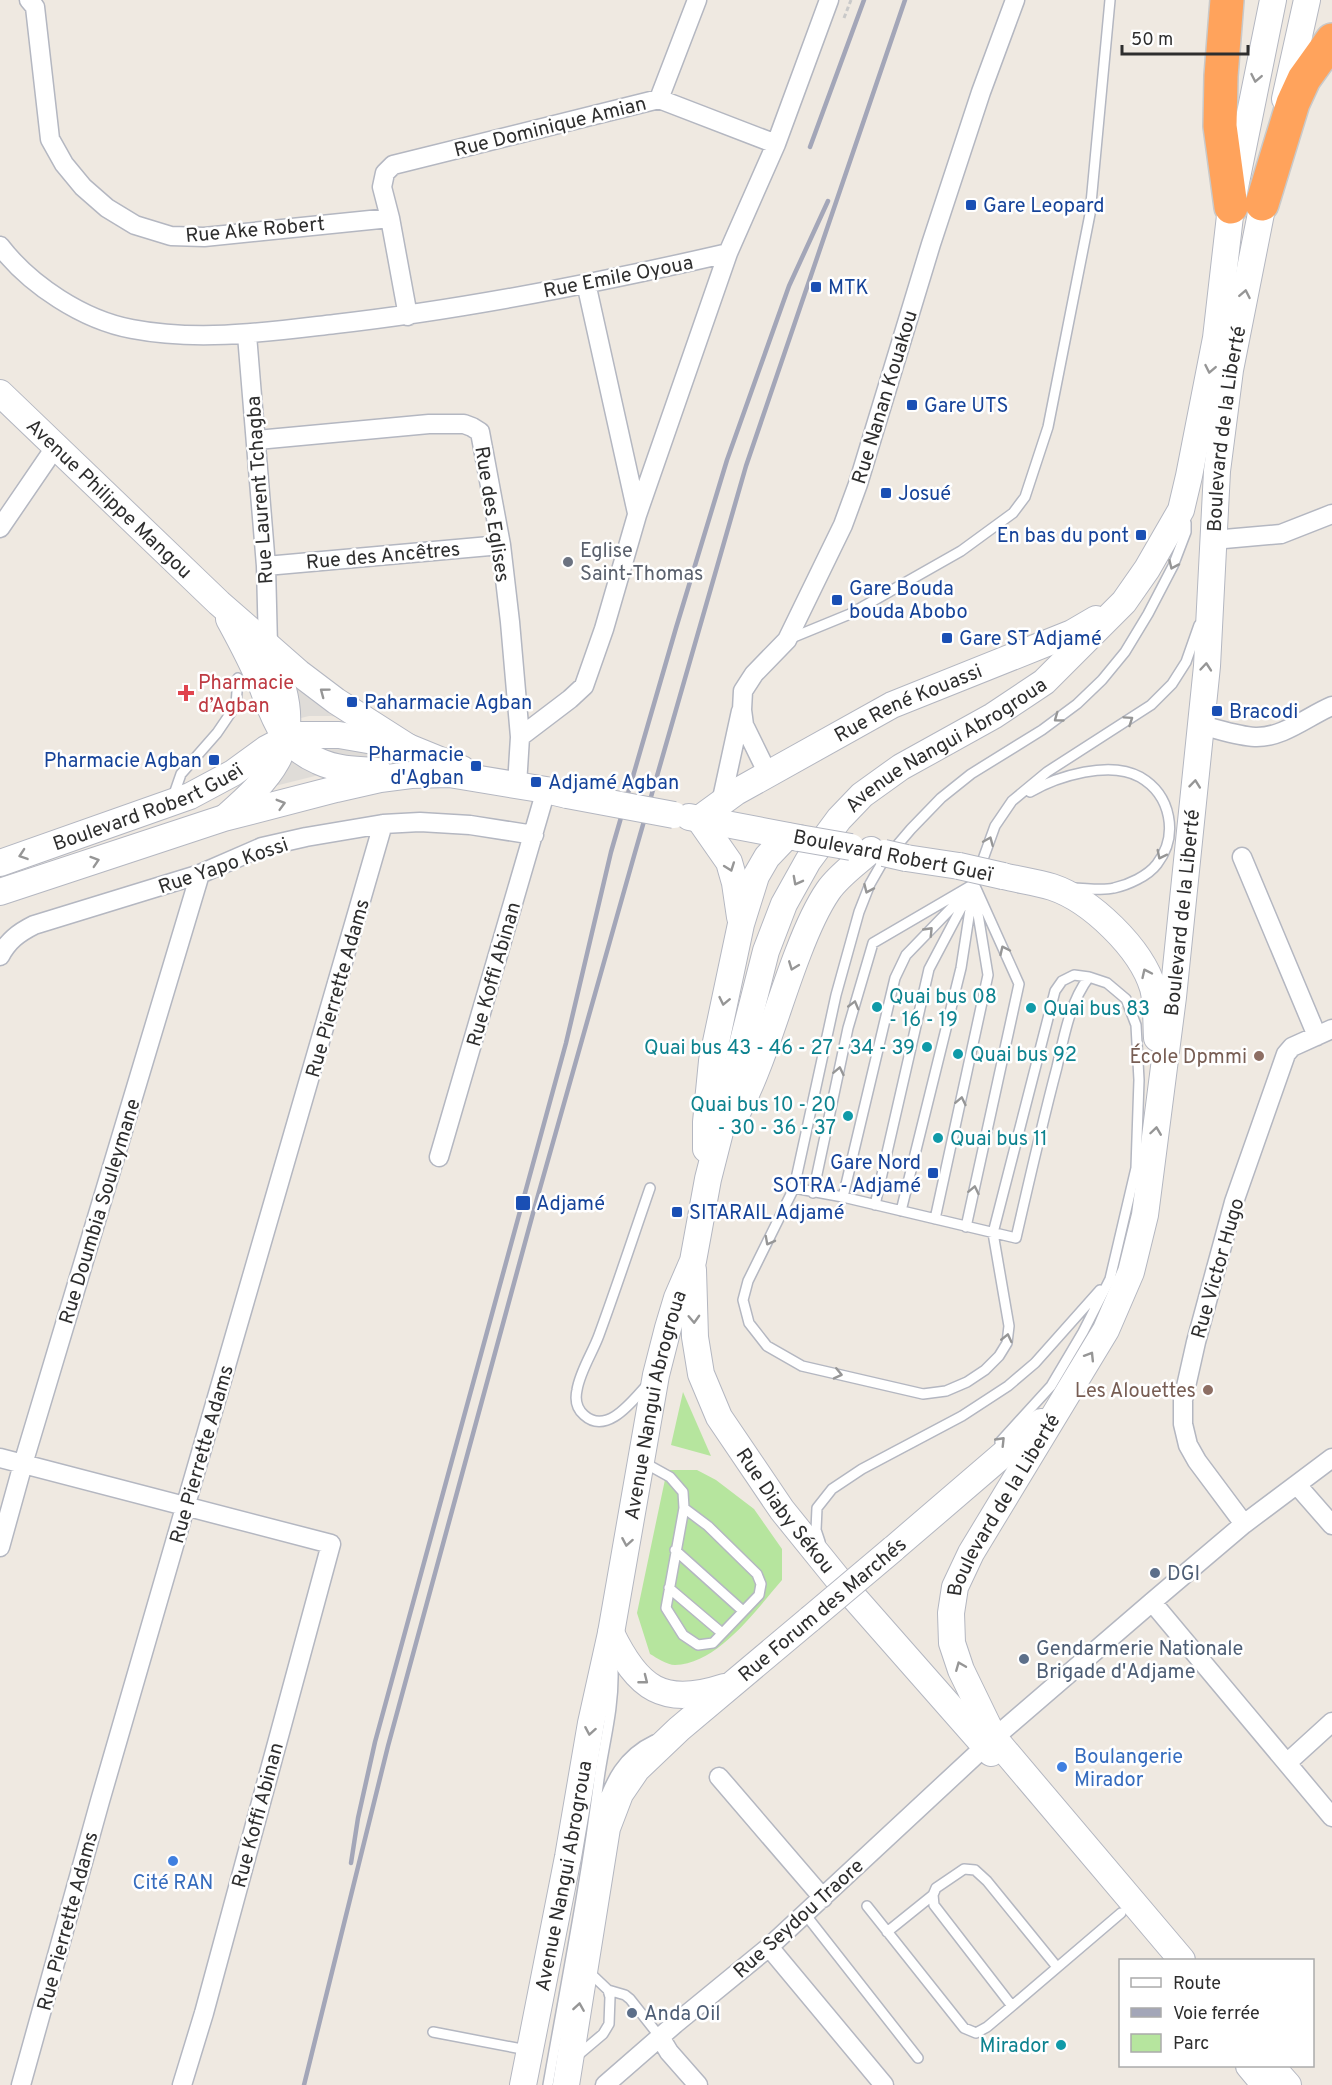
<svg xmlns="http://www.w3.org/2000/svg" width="1332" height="2085" font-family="Overpass,sans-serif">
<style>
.green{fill:#b6e59e}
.plaza{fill:#dfdcd8}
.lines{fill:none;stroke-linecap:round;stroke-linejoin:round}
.lane-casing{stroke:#b4b7c1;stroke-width:12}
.street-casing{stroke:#b4b7c1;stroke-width:21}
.secondary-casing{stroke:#b4b7c1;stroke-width:28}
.highway-casing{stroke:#c9c9c9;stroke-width:36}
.path{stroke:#c9c9c9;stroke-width:3;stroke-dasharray:4.5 3;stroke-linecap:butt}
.lane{stroke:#fff;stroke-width:9}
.street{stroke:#fff;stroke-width:18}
.secondary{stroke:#fff;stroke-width:26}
.highway{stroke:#ffa35c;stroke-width:33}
.rail{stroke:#a3a6b8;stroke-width:4.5}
.secondary-bridge-casing{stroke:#b4b7c1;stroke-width:28;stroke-linecap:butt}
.secondary-bridge{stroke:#fff;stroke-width:26}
.oneway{stroke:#969696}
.transit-dot{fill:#1a4fb4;stroke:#fff;stroke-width:2}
.worship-dot{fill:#6b7280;stroke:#fff;stroke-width:2}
.health-dot{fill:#e0444e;stroke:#fff;stroke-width:2}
.culture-dot{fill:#0f9aa8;stroke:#fff;stroke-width:2}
.education-dot{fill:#8d6e63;stroke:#fff;stroke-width:2}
.service-dot{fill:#5c6f8a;stroke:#fff;stroke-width:2}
.shop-dot{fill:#3f7fe0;stroke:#fff;stroke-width:2}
.labels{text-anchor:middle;stroke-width:5;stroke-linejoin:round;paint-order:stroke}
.street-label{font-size:20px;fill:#2e2e2e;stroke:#fff}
.transit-label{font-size:20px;fill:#164399;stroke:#fff;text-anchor:start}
.worship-label{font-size:20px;fill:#5b616d;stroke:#fff;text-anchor:start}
.health-label{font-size:20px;fill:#be3a42;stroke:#fff;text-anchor:start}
.culture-label{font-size:20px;fill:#0d838f;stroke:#fff;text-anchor:start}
.education-label{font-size:20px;fill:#785e54;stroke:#fff;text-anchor:end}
.service-label{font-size:20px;fill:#4e5e75;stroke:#fff;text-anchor:start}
.shop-label{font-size:20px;fill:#366cbe;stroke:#fff;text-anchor:start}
</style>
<rect width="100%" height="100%" fill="#efe9e1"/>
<path class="green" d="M683,1392l28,64 -40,-11z
M667,1470h30l19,10 38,29 28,40v31c-26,30 -64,84 -107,85 -8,0 -18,-7 -25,-11l-13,-41z"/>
<path class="plaza" d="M295,679l62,42 -26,-5h-22l-16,4z
M313,738l84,15 -3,11 -19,-4 -51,-6z
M286,755l53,15 -80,20z"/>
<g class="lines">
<defs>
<path id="lane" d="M789,639l61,-25 111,-63 52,-38 12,-16 23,-70 42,-213 20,-214
M1030,792c28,-16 80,-32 110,-15 31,18 39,58 17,87 -9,12 -29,21 -43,24 -12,3 -28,0 -41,0
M173,797l8,-23 36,-41 19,-28 2,-27
M794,1188l49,9 173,41c13,-57 26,-114 41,-171 7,-31 13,-65 32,-90
M813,1193l35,-165 25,-85 101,-59
M843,1197l52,-219 11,-23 60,-62
M875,1205l54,-236 38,-72
M901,1211l60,-243 13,-84 21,-58 17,-25 35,-29 104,-67 21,-21 14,-22 13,-37
M935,1219l53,-244 -13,-79
M966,1227l53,-243 -45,-100
M647,1385c-14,15 -40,51 -63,30 -8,-7 -9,-16 -7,-25 3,-19 16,-38 22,-55 18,-49 34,-98 51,-147
M1000,1442l51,-56 32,-54 27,-53 26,-111 3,-88 -3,-55 -10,-26 -19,-16 -18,-6 -15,-2 -12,6 -7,10 -62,242 16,93 -2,17 -8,13 -14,14 -18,12 -21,9 -23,3 -121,-28 -35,-20 -18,-23 -6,-23 5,-19 46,-93 42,-193 23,-83 11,-28 12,-21 29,-34 30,-31 30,-24 71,-44 35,-26 25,-24 23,-28 23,-38 25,-48 13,-34v-9l-3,-8
M643,1462l27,15 13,15 1,16 -18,100 17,27 15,10 15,-2 46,-48 2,-11 -4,-10 -49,-48 -24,-18
M820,1542l-4,-12 1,-22 15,-19 30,-20 100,-53 46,-30 27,-23 65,-73
M675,1550l68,61
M669,1588l53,45
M599,1812c12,-32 23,-57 55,-72
M867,1906l97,122 12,5 11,-6 25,-21 109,-93
M805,1914l113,144
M887,1932l46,-37
M608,1990l17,5 5,4 30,38
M1012,2006l-78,-101 -1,-10 3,-7 28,-19 11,1 12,11 70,86
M433,2032l94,18
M577,2056l26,-22 6,-10 1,-27 -2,-7 -21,-20
M548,2085c18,-102 38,-203 51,-306 5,-36 15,-70 14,-108"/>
<path id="street" d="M29,0l6,7 15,132 14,25 19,23 24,21 28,17 36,11 33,1 186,-19
M659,99l38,-99
M0,246c30,39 83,74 132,83 68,13 135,3 203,-5 132,-15 263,-41 393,-71l-91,262 -33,114 -20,57 -14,13 -50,38
M728,253l48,-109
M586,283l51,230
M408,316l-18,-98 -8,-31 3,-14 8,-8 266,-66 117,45 53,-144
M247,335l19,231 2,80
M257,440l172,-16h35l8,3 8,5 21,113 9,77 10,115 -3,48
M0,528l56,-82
M1213,540l68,-6 51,-20
M266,566l235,-21
M1200,725c18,4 37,11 55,12 28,1 53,-21 77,-31
M768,774l-24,-49 -2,-15 1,-19 11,-17 33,-34 56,-115 15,-41 73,-240 50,-152 34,-92
M721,803l20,-92
M1242,857l75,179
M0,956c8,-15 18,-23 34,-31l166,-51 62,-27 44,-10 77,-13 37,-2 50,3 64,10
M439,1157l107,-367
M0,1458l331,86 -127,469 -22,72
M1297,1485l35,40
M1244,1524l-47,-63 -9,-16 -5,-21v-24l13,-58 38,-140 52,-148 6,-7 40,-18
M0,1547l23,-83 177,-590
M1152,1602l180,215
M1288,1762l44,-40
M719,1777l104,121
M769,1947l115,138
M660,2037l9,15 29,33
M21,2085l79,-284 283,-977
M605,2085l70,-61 94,-77 225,-209 158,-136 92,-78 88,-66"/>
<g id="secondary">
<path d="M1285,99l22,-99"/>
<path id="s1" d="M0,393l219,210 80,70 37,28 72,46"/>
<path d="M229,619c12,22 24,44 33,67 12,33 21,60 56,75 19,9 40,9 60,10"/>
<path d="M227,816c42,-37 72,-67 56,-127 -3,-14 -10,-26 -14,-40"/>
<path d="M689,817l110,21"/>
<path id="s2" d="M699,819l37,-27 156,-87 180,-72 24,-14"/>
<path d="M699,819l30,43 6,21 5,34"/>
<path d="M906,858l53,8"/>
<path id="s3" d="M0,863l190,-67 43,-23 33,-24 21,-11 12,-3h40l69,12 54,22"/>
<path d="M1003,876c16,4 33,6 49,11 39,13 89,61 101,101 4,15 3,34 4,50"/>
<path d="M0,892l224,-74 112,-29 44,-10 31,-4 38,-1 97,16 21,5"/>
<path d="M736,1115c27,-52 41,-108 62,-162 8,-21 17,-43 30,-62 11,-16 29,-28 43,-41"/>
<path d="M706,1149v-27l6,-61 29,-137 15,-48 11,-19 20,-21"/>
<path id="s4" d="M693,1270l2,67 6,37 18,43 63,93 55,68 154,175"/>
<path d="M893,1549l148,-127"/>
<path d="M611,1633c27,56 52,74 113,54"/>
<path id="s5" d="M1182,1960l-188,-222 -33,-68 -9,-27 -1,-30 4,-26 16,-34 135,-223 25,-58 14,-57 28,-218 34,-331 10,-195 13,-101 36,-182"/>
<path d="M1249,2066l16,19"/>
<path d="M1271,2066l17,19"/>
<path id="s6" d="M523,2085l45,-228 23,-134 20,-90 45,-258 12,-47 9,-30 16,-37 15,-82 58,-228 18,-47 24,-43 31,-42 23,-24 39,-28 92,-51 51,-34 80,-80 23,-33 34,-59 8,-34 27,-138 15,-131 42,-207"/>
<path d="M566,2085l41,-257 13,-34 17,-25 42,-40 131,-110"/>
</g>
<path id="highway" d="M1227,0l-6,76 -1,50 11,81
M1262,204l31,-101 11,-24 28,-39"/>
</defs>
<use href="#lane" class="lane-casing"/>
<use href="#street" class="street-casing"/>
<use href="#secondary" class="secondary-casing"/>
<use href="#highway" class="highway-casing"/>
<path class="path" d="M844,18l7,-18"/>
<use href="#lane" class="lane"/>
<use href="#street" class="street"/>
<use href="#secondary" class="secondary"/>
<use href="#highway" class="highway"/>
<path class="rail" d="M810,147l54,-147
M351,1863l7,-45 17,-76 191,-699 45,-191 65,-224 51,-168 62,-174 39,-85
M304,2085l84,-339 147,-540 99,-350 112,-390 159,-466"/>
<defs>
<path id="secondary-bridge" d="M567,795l107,20
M799,838l52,9
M884,853l22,5
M959,866l44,10
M810,1619l83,-70"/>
</defs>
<use href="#secondary-bridge" class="secondary-bridge-casing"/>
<use href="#secondary-bridge" class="secondary-bridge"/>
</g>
<defs><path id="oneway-chevron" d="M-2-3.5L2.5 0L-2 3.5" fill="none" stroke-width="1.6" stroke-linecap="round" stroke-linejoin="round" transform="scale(1.5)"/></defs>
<g class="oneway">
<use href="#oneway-chevron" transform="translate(1256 78) rotate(101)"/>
<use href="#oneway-chevron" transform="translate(1245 294) rotate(-79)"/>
<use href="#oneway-chevron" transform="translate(1210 369) rotate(101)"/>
<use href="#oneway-chevron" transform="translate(1173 565) rotate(114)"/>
<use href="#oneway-chevron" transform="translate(1206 667) rotate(-85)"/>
<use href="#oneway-chevron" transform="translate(324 692) rotate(-143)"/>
<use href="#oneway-chevron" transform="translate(1058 718) rotate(144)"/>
<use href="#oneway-chevron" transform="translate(1129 720) rotate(-34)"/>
<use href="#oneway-chevron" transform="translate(1195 784) rotate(-84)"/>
<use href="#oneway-chevron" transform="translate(281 804) rotate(-16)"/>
<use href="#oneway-chevron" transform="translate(989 841) rotate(-67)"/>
<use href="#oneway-chevron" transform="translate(23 855) rotate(161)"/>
<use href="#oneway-chevron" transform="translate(1161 855) rotate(117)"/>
<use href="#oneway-chevron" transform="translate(95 861) rotate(-18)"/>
<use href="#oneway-chevron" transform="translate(730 867) rotate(70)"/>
<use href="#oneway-chevron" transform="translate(797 881) rotate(118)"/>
<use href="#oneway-chevron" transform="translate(868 889) rotate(114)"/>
<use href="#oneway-chevron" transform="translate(929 931) rotate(-46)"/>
<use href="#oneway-chevron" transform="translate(1004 950) rotate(-115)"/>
<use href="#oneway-chevron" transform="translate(793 966) rotate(111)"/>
<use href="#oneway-chevron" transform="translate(1146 973) rotate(-115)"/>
<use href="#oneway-chevron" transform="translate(724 1001) rotate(102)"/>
<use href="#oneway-chevron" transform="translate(854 1005) rotate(-75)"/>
<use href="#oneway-chevron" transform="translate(839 1071) rotate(-78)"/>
<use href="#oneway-chevron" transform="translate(961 1101) rotate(-78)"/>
<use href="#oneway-chevron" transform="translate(1156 1131) rotate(-82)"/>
<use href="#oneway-chevron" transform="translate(974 1190) rotate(-78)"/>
<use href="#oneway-chevron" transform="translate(769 1241) rotate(118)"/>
<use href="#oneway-chevron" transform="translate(694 1319) rotate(88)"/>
<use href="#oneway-chevron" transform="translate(1007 1338) rotate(-77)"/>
<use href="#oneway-chevron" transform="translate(1090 1356) rotate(-58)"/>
<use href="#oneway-chevron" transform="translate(838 1374) rotate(13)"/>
<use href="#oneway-chevron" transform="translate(1001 1441) rotate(-46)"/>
<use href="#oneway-chevron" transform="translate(627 1542) rotate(100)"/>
<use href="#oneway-chevron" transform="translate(960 1666) rotate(-112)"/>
<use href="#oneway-chevron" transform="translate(644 1680) rotate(38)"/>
<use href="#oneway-chevron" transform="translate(590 1731) rotate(100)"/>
<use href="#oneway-chevron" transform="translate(579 2007) rotate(-81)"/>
</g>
<g class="transit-dot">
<rect x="965" y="199" width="12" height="12" rx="3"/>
<rect x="810" y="281" width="12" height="12" rx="3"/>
<rect x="906" y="399" width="12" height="12" rx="3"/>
<rect x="880" y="487" width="12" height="12" rx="3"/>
<rect x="1135" y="529" width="12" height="12" rx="3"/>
<rect x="831" y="594" width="12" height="12" rx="3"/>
<rect x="941" y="632" width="12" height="12" rx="3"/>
<rect x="346" y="696" width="12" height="12" rx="3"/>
<rect x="1211" y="705" width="12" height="12" rx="3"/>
<rect x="208" y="754" width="12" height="12" rx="3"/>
<rect x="470" y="760" width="12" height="12" rx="3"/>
<rect x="530" y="776" width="12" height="12" rx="3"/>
<rect x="927" y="1167" width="12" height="12" rx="3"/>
<rect x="515" y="1195" width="16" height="16" rx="3"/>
<rect x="671" y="1206" width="12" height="12" rx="3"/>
</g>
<circle class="worship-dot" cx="568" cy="562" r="6"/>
<path class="health-dot" d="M183 684h6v6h6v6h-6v6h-6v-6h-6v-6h6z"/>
<g class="culture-dot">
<circle cx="877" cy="1007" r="6"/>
<circle cx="1031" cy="1008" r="6"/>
<circle cx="927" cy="1047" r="6"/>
<circle cx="958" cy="1054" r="6"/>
<circle cx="848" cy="1116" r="6"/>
<circle cx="938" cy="1138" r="6"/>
<circle cx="1061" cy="2045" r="6"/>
</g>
<g class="education-dot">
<circle cx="1259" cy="1056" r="6"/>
<circle cx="1208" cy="1390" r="6"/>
</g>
<g class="service-dot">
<circle cx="1155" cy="1573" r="6"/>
<circle cx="1024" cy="1659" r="6"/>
<circle cx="632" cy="2013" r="6"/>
</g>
<g class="shop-dot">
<circle cx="1062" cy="1767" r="6"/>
<circle cx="173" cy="1861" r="6"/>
</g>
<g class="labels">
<g class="street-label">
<text transform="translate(550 126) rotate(-14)" y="7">Rue Dominique Amian</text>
<text transform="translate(255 229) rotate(-5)" y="7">Rue Ake Robert</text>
<text transform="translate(618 276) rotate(-11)" y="7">Rue Emile Oyoua</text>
<text transform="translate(884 397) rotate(-73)" y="7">Rue Nanan Kouakou</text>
<text dy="7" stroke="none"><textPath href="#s5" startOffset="1662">Boulevard de la Liberté</textPath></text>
<text transform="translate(259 490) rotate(-94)" y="7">Rue Laurent Tchagba</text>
<text dy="7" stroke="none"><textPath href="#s1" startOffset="152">Avenue Philippe Mangou</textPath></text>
<text transform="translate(493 514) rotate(81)" y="7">Rue des Eglises</text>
<text transform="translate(383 555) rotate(-5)" y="7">Rue des Ancêtres</text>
<text dy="7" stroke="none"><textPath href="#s2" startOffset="240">Rue René Kouassi</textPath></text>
<text dy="7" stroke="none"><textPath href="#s6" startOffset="1444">Avenue Nangui Abrogroua</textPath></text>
<text dy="7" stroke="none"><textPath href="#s3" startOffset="158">Boulevard Robert Gueï</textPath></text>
<text transform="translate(893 855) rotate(11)" y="7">Boulevard Robert Gueï</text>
<text transform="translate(223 865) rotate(-19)" y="7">Rue Yapo Kossi</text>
<text dy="7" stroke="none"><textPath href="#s5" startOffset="1176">Boulevard de la Liberté</textPath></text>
<text transform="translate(493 974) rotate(-74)" y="7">Rue Koffi Abinan</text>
<text transform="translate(337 988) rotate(-74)" y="7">Rue Pierrette Adams</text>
<text transform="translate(99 1211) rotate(-73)" y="7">Rue Doumbia Souleymane</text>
<text transform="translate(1217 1268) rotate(-74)" y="7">Rue Victor Hugo</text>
<text dy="7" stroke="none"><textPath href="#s6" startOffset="693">Avenue Nangui Abrogroua</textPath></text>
<text transform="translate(201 1454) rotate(-74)" y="7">Rue Pierrette Adams</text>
<text dy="7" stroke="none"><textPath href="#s5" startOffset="546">Boulevard de la Liberté</textPath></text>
<text dy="7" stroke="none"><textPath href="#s4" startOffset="266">Rue Diaby Sékou</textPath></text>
<text transform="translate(822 1609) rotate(-40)" y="7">Rue Forum des Marchés</text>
<text transform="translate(257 1815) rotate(-75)" y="7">Rue Koffi Abinan</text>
<text dy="7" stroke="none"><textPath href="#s6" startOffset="213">Avenue Nangui Abrogroua</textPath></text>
<text transform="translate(798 1918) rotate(-42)" y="7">Rue Seydou Traore</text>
<text transform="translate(67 1921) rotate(-75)" y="7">Rue Pierrette Adams</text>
</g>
<g class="transit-label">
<text x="983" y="212">Gare Leopard</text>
<text x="828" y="294">MTK</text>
<text x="924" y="412">Gare UTS</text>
<text x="898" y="500">Josué</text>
<text x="1129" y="542" text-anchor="end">En bas du pont</text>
<text x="849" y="595">Gare Bouda<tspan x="849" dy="23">bouda Abobo</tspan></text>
<text x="959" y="645">Gare ST Adjamé</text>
<text x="364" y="709">Paharmacie Agban</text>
<text x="1229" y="718">Bracodi</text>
<text x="464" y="761" text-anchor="end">Pharmacie<tspan x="464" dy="23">d'Agban</tspan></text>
<text x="202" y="767" text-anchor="end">Pharmacie Agban</text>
<text x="548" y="789">Adjamé Agban</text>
<text x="921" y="1169" text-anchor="end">Gare Nord<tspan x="921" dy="23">SOTRA - Adjamé</tspan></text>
<text x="536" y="1210">Adjamé</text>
<text x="689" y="1219">SITARAIL Adjamé</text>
</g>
<g class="worship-label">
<text x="580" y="557">Eglise<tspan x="580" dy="23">Saint-Thomas</tspan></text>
</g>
<g class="health-label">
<text x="198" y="689">Pharmacie<tspan x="198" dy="23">d’Agban</tspan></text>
</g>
<g class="culture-label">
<text x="889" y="1003">Quai bus 08<tspan x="889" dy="23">- 16 - 19</tspan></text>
<text x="1043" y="1015">Quai bus 83</text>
<text x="915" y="1054" text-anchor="end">Quai bus 43 - 46 - 27 - 34 - 39</text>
<text x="970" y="1061">Quai bus 92</text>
<text x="836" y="1111" text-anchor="end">Quai bus 10 - 20<tspan x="836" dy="23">- 30 - 36 - 37</tspan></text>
<text x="950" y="1145">Quai bus 11</text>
<text x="1049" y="2052" text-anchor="end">Mirador</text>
</g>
<g class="education-label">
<text x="1247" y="1063">École Dpmmi</text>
<text x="1196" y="1397">Les Alouettes</text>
</g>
<g class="service-label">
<text x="1167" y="1580">DGI</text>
<text x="1036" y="1655">Gendarmerie Nationale<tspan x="1036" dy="23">Brigade d'Adjame</tspan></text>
<text x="644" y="2020">Anda Oil</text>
</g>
<g class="shop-label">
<text x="1074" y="1763">Boulangerie<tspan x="1074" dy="23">Mirador</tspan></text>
<text x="173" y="1889" text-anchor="middle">Cité RAN</text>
</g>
</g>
<rect x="1119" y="1959" width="195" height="108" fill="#ffffff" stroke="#ababab" stroke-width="1.5"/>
<rect x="1131" y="1978" width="30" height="9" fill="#ffffff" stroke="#ababab" stroke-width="1.5"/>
<text x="1173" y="1989" font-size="18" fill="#2e2e2e">Route</text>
<rect x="1131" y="2008" width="30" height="9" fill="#a3a6b8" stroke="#ababab" stroke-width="1.5"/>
<text x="1173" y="2019" font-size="18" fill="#2e2e2e">Voie ferrée</text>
<rect x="1131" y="2034" width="30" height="18" fill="#b6e59e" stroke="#ababab" stroke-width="1.5"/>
<text x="1173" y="2049" font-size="18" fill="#2e2e2e">Parc</text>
<path d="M1122 45v9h126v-9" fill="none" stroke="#2e2e2e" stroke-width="3"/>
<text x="1131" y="45" font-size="18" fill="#2e2e2e" stroke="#ffffff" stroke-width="4.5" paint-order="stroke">50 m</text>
</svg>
